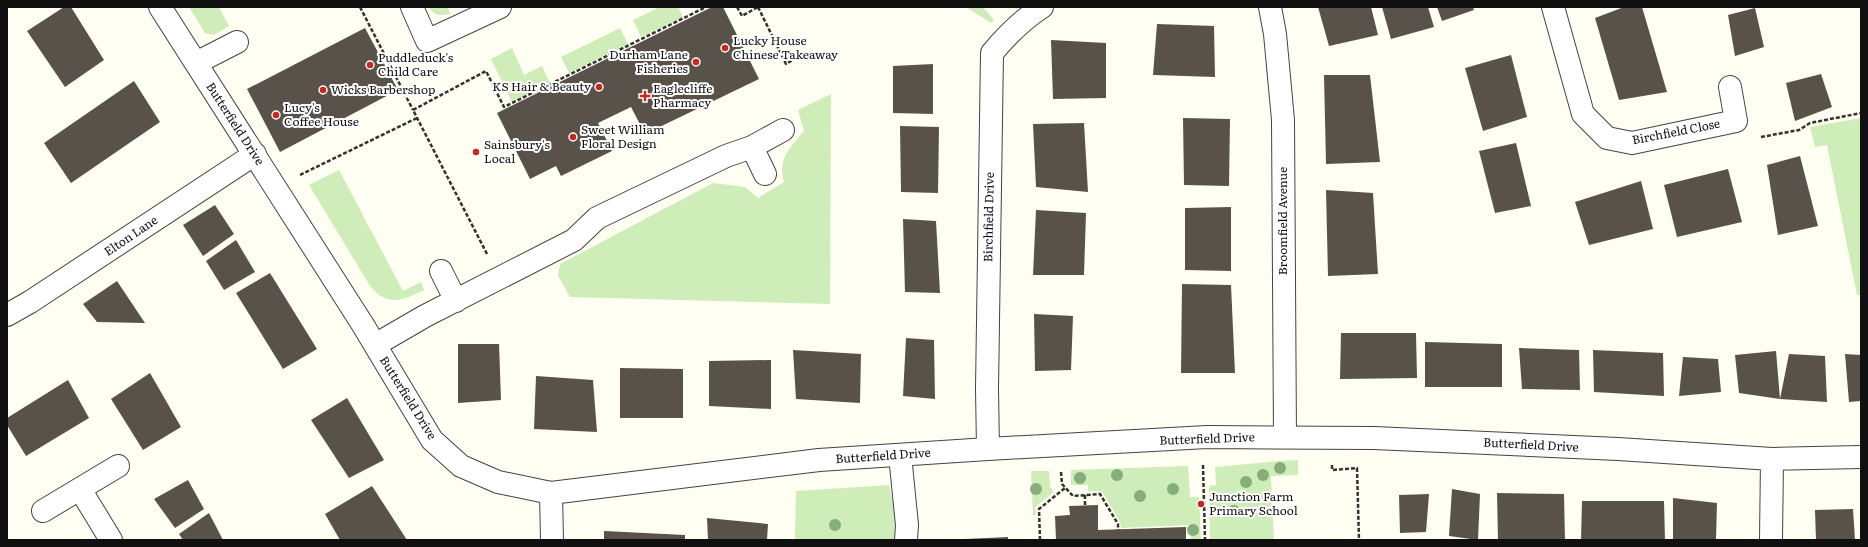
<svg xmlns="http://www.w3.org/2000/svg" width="1868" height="547" font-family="Literata,serif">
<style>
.green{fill:#ceedb8}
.building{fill:#59524b}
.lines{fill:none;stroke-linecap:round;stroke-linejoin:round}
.minor-casing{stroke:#434343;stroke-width:24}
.path{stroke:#323232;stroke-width:2.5;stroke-dasharray:4 2;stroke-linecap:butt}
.minor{stroke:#fff;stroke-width:22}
.tree{fill:#85ae7b}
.poi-dot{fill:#cb261c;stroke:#fff;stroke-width:1.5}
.labels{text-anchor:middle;stroke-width:4;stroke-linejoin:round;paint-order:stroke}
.poi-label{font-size:12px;fill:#101010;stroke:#fff;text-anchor:start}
.street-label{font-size:12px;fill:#101010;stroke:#fff}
</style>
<rect width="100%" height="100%" fill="#fffef2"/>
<path class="green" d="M189,7h30l10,19 -15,9 -9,-2z
M429,7h19l2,7c-9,2 -16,2 -21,-7z
M660,7h18l5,10 -42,20 -8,-17z
M966,7h17l11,13 -3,3z
M620,28l8,16 -59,29 -8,-16z
M512,48l12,27 18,-9 8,17 -38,19 -21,-43z
M831,94l-1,210 -260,-7 -12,-21 2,-12 153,-81 32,4 13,11 26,-16c-7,-23 6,-34 20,-51l-6,-21z
M1861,118v177h-4l-30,-150 -12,2 -5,-20z
M339,170l64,121 18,-9 3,8c-23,11 -36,17 -54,-4l-61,-101z
M1298,460v15l-27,1 3,64h-64l-1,-54 7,-1 -1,-18 64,-6z
M1188,466l2,31h9l2,43h-10l-1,-15 -69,3 -1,-6 -18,-31h-14v-6h-17v-15z
M1049,471l1,16 4,5 -19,15 1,8h-3l-2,-44z
M889,485l5,23 1,32h-100l1,-49z"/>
<path class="building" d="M64,7h7l33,53 -39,27 -38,-56z
M712,7h11l36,72 -114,55 -14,-27 -33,16 14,28 -51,25 -5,-10 -26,13 -33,-66z
M1318,7h53l7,28 -49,11z
M1382,7h46l6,20 -43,12z
M1437,7h36l1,3 -32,11z
M1624,7h18l25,85 -48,8 -24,-82z
M1755,8l9,39 -29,9 -7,-41z
M1157,24l57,2 1,51 -62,-2z
M365,28l33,62 -118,62 -33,-63z
M1051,40l55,3v55l-53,1z
M1511,55l16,62 -44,14 -18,-63z
M933,64v50l-40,-1v-47z
M1821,74l11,33 -37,14 -9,-38z
M1324,75h46l10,87 -54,2z
M134,81l26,41 -89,61 -27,-40z
M1183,118l47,1 -1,67 -45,-1z
M1084,123l4,69 -52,-5 -3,-63z
M900,126l39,1 -1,66 -37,-1z
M1516,143l15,63 -36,7 -16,-62z
M1800,156l18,70 -40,9 -11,-70z
M1728,169l14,53 -65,15 -13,-52z
M1641,181l12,48 -64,16 -14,-43z
M1326,190l47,3 5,81 -50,2z
M215,205l19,29 -31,22 -20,-31z
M1231,207v64l-46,-1v-62z
M1036,210l50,3 -2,62h-51z
M903,219l33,2 4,72 -35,-1z
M236,240l19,32 -31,18 -18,-29z
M270,273l47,76 -34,20 -47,-76z
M117,281l28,42 -48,-1 -14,-18z
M1182,284l49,1 4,88h-54z
M1034,314l39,2 -2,54 -36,1z
M1341,333h75l1,45 -77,1z
M906,338l28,2 1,59 -32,-3z
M1425,342l77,2v43h-77z
M458,344h41l2,56 -43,3z
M1519,348l60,2 1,40 -58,-1z
M793,350l68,4 -1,49 -64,-4z
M1593,350l70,3 1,43 -70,-4z
M1776,351l4,48 -41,-6 -4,-38z
M1789,354l36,2 2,46 -47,-3z
M1845,354l16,1v46l-12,1z
M1683,357l35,2 3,33 -42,4z
M771,360v49l-62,-3v-45z
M620,368l63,1v49h-63z
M150,373l31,54 -38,23 -32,-51z
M536,376l57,4 4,52 -63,-3z
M68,380l21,38 -63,38 -19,-31v-7z
M347,398l37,62 -35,18 -38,-58z
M188,480l16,29 -29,19 -21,-29z
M372,486l35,54h-67l-15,-26z
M1452,489l28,5 -2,46 -29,-4z
M1497,493l67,1 1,46h-67z
M1429,494l-3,38 -26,1 -1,-38z
M1673,498l44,5 -1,37h-43z
M1582,501h82l1,39h-84z
M1098,505v25l88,-3v13h-130l-1,-24 15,-1 -1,-9z
M1853,509l2,31h-39l-1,-30z
M209,513l14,27h-40l-4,-6z
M707,518l61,6 -1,16h-59z
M604,531l81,4v5h-81z
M1008,537v3h-42l-1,-1z"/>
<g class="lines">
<defs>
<path id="minor" d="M160,7l203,318 69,115 29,26 37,16 53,11 268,-33 169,-11 219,-12 167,1 244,11 154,10 89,-2
M412,7l15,34 73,-34
M1270,7l5,27 8,86 2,317
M1553,7l30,107 24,24 25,5 104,-22 -6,-34
M196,63l41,-21
M752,147l13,27
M441,271l15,30
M7,315l23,-13 225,-148
M375,345l50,-29 149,-76 23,-22 129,-62 26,-9 31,-17
M988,449l-1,-60 5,-336c15,-18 30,-33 50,-46
M900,455l7,70 -1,15
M80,489l31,51
M551,493l1,47
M43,511l75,-45
M1771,540l1,-81"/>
</defs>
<use href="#minor" class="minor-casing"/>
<path class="path" d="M360,7l53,103
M737,7l5,9 16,-9
M758,7l28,57 10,-6
M1761,137l38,-7 11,-7 51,-10
M300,175l117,-57
M487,254l-74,-144 73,-39 18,36 202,-100
M1203,465l2,75
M1332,465v5l25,-2 2,72
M1061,472l1,12 11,12 27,-2 18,30v6
M1085,495v11
M1040,540l-1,-31 26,-21"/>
<use href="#minor" class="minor"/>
</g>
<g class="tree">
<circle cx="1280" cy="468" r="6"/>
<circle cx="1117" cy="475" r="6"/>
<circle cx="1263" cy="475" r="6"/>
<circle cx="1080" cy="478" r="6"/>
<circle cx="1246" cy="482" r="6"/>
<circle cx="1036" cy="489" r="6"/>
<circle cx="1173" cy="489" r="6"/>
<circle cx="1140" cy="496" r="6"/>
<circle cx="1234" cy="511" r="6"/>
<circle cx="835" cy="525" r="6"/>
<circle cx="1193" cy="530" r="6"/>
</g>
<g class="poi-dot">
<circle cx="725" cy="48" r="4"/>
<circle cx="696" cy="62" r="4"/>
<circle cx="370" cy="65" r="4"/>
<circle cx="599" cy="87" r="4"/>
<circle cx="323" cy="90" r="4"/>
<path d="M643 90h4v4h4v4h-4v4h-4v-4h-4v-4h4z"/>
<circle cx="276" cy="115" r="4"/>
<circle cx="573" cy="137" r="4"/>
<circle cx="476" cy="152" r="4"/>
<circle cx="1201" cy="504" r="4"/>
</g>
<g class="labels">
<g class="poi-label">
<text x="733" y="45">Lucky House<tspan x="733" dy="14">Chinese Takeaway</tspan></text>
<text x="688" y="59" text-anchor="end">Durham Lane<tspan x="688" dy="14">Fisheries</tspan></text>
<text x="378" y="62">Puddleduck's<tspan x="378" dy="14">Child Care</tspan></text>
<text x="591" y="91" text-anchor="end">KS Hair &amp; Beauty</text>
<text x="653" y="93">Eaglecliffe<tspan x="653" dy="14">Pharmacy</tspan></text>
<text x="331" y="94">Wicks Barbershop</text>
<text x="284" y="112">Lucy's<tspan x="284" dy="14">Coffee House</tspan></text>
<text x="581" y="134">Sweet William<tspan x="581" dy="14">Floral Design</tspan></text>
<text x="484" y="149">Sainsbury's<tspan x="484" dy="14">Local</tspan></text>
<text x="1209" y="501">Junction Farm<tspan x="1209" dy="14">Primary School</tspan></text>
</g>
<g class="street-label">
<text transform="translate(235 124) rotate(57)" y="4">Butterfield Drive</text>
<text transform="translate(1676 132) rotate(-11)" y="4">Birchfield Close</text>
<text transform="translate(989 217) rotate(-89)" y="4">Birchfield Drive</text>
<text transform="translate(1283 221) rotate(-90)" y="4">Broomfield Avenue</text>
<text transform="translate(131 236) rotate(-34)" y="4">Elton Lane</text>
<text transform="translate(408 398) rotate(58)" y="4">Butterfield Drive</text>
<text transform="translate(1207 439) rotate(-2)" y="4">Butterfield Drive</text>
<text transform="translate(1531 445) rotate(3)" y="4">Butterfield Drive</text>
<text transform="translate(883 456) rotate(-4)" y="4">Butterfield Drive</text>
</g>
</g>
<rect width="1868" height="547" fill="none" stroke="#101010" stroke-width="16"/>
</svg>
